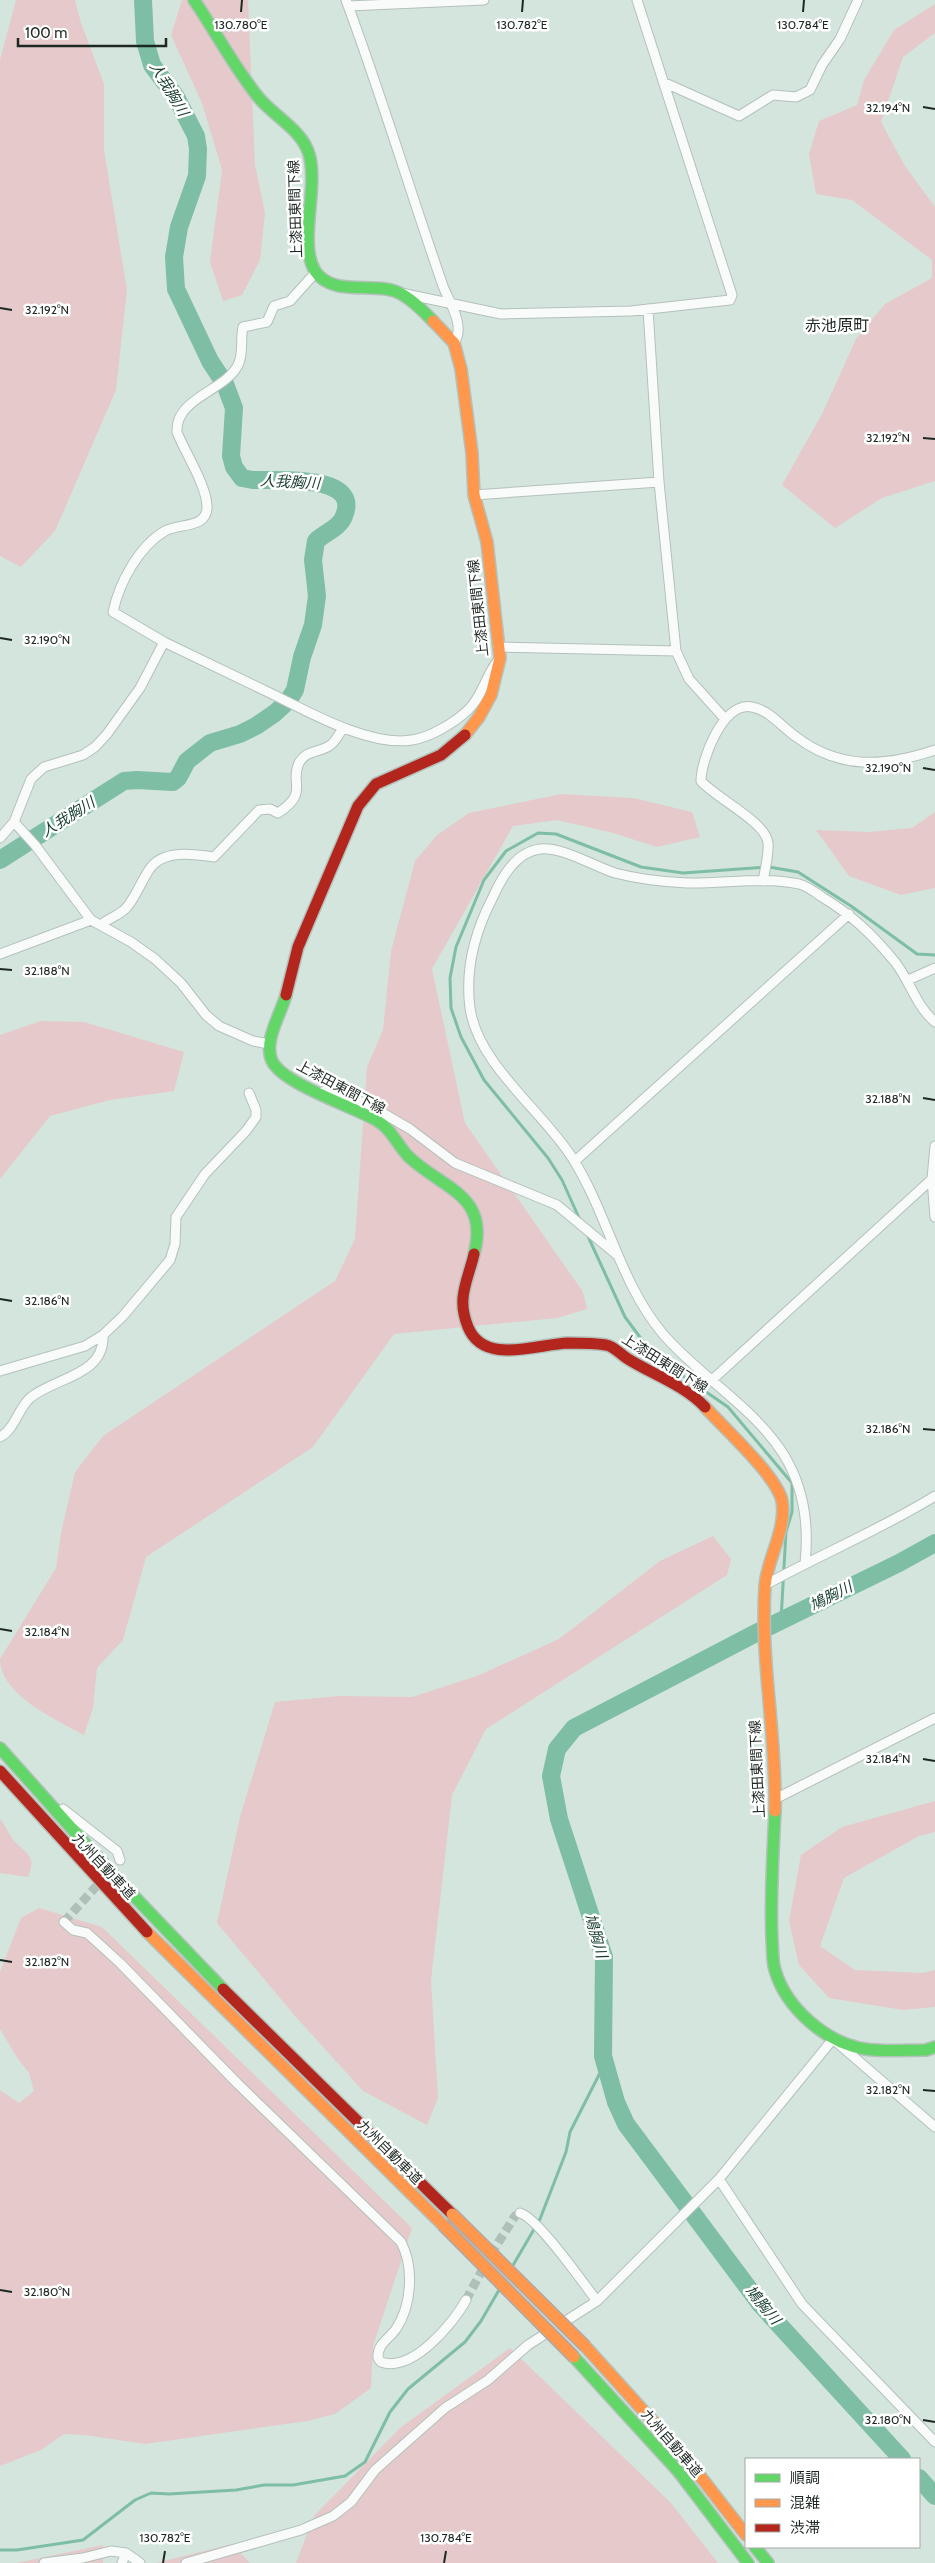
<svg xmlns="http://www.w3.org/2000/svg" width="935" height="2563" font-family="Cabin,'Noto Sans JP',sans-serif">
<style>
.green{fill:#e6c9cb}
.lines{fill:none;stroke-linecap:round;stroke-linejoin:round}
.stream{stroke:#7ebea5;stroke-width:3}
.river{stroke:#7ebea5;stroke-width:18}
.street-tunnel{stroke:#b0bfb8;stroke-width:9;stroke-dasharray:9 4.5;stroke-linecap:butt}
.street-casing{stroke:#b4c1bb;stroke-width:11}
.fast-casing{stroke:#b4c1bb;stroke-width:14}
.slow-casing{stroke:#b4c1bb;stroke-width:14}
.jam-casing{stroke:#b4c1bb;stroke-width:14}
.street{stroke:#f9fbfa;stroke-width:9}
.fast{stroke:#63d668;stroke-width:11}
.slow{stroke:#ff974d;stroke-width:11}
.jam{stroke:#b3261e;stroke-width:11}
.slow-bridge-casing{stroke:#aea9a8;stroke-width:14;stroke-linecap:butt}
.slow-bridge{stroke:#ff974d;stroke-width:11}
.ticks{fill:none;stroke:#1e2823;stroke-width:2}
.labels{text-anchor:middle;stroke-width:5;stroke-linejoin:round;paint-order:stroke}
.street-label{font-size:14px;fill:#1e2823;stroke:#fff}
.water-label{font-size:15px;font-style:italic;fill:#173d2f;stroke:#fff}
.quarter-label{font-size:16px;fill:#1e2823;stroke:#fff}
.ticks-label{font-size:12px;text-anchor:middle;fill:#1e2823;stroke:#fff;stroke-width:5;stroke-linejoin:round;paint-order:stroke}
</style>
<rect width="100%" height="100%" fill="#d4e5dd"/>
<path class="green" d="M16,0h59l6,23 23,61v66l23,140 -11,100 -61,141 -34,36 -21,-11v-496z
M182,0h66l7,165 10,48 -5,47 -18,35 -19,6 -13,-39 12,-92 -20,-67 -31,-68z
M935,4v29l-32,24 -22,65 24,44 30,41v274l-53,17 -47,30 -53,-43 41,-73 33,-73 29,-35 47,-26v-18l-80,-60 -36,-6 -7,-40 10,-33 38,-16 7,-25 30,-50z
M561,794l72,4 59,14 8,25 -43,10 -44,-14 -56,-13 -44,6 -81,143 33,154 118,169 4,17 -30,9 -163,16 -81,113 -167,110 -23,83 -26,28 -4,40 -9,27c-27,-15 -84,-40 -84,-76l56,-91 5,-35 14,-61 28,-36 232,-155 20,-42 12,-172 16,-37 8,-79 24,-90 22,-26 32,-22z
M935,812v76l-34,7 -52,-19 -33,-46 53,2 43,-4z
M41,1021l43,1 100,30 -10,39 -64,9 -60,16 -50,63v-144z
M713,1536l18,23 -4,16 -241,154 -34,66 -21,185 7,118 -11,27 -64,-34 -68,-75 -78,-93 23,-106 35,-115 64,-6 73,1 65,-21 82,-37 101,-78z
M935,1801v31l-16,4 -75,42 -24,68 35,24 68,3 12,-3v37l-32,3 -74,-12 -30,-33 -10,-44 12,-66 41,-28z
M0,1819c6,7 10,18 16,24 13,12 20,15 12,34l-28,-4z
M39,1908l63,19 310,301 -39,118 -2,42 -36,26 -28,7 -162,23 -60,-9 -21,-1 -23,16 -41,16v-376l19,13 15,-12 -5,-18 -11,-14 -18,-30v-57l21,-54z
M510,2348l161,155 47,60h-422l18,-47 86,-88z
M232,2544l18,19h-94z
M103,2545v18h-87z"/>
<g class="lines">
<path class="stream" d="M580,1220l-18,-40 -14,-22 -64,-78 -23,-43 -10,-29 -1,-30 6,-31 28,-67 22,-29 32,-18 18,1 85,33 42,6 86,-6 29,5 53,34 66,48 18,1
M586,1232l39,85 29,39 74,51 64,76v29l-6,20 -5,88
M512,2267l28,-48 26,-67 4,-20 35,-69
M0,2550h17l66,-10 52,-40 16,-7 18,1 67,-4 28,-5h29l52,-9 20,-14 25,-50 18,-23 57,-47 16,-21 18,-31"/>
<path class="river" d="M0,860l124,-79 13,-1 36,2 5,-4 9,-17 23,-18 30,-9 16,-8 19,-13 13,-12 7,-11 7,-33 11,-32 4,-29 -4,-36 3,-19c8,-8 24,-13 28,-25 18,-43 -70,-35 -91,-36l-11,-2 -8,-11 -3,-11 3,-48 -9,-24 -15,-23 -34,-72 -2,-32 5,-30 18,-51 1,-27 -2,-13 -20,-39 -24,-32 -7,-24 -2,-41
M902,2459l-141,-154 -135,-181 -10,-22 -13,-46 1,-99 -45,-138 -8,-43 6,-27 17,-21 184,-96 141,-69 36,-20
M919,2478l16,18"/>
<path class="street-tunnel" d="M64,1922l56,-62
M491,2254l24,-38 5,-3
M466,2300l19,-35"/>
<defs>
<path id="street" d="M346,0c35,94 64,191 97,286 6,16 23,40 11,57
M348,6l136,-6
M663,82l76,34 34,-21 23,2 14,-7 12,-25 18,-26 18,-39
M401,293l100,21 130,-3 99,-11 2,-5 -95,-295
M648,309l11,173 17,169 13,28 36,40
M474,495l185,-13
M164,642l-51,-30c6,-29 26,-66 52,-81 14,-8 43,-2 42,-25 -1,-22 -22,-53 -30,-74 -2,-34 48,-41 61,-67 6,-11 2,-26 5,-38l24,-5 7,-16 16,-5 26,-29
M498,647l178,4
M14,822l21,23 56,75 40,22 24,17 26,24 25,32 13,11 34,15 16,3
M0,838l14,-16 17,-43 13,-12 39,-12 12,-8 12,-13 33,-46 24,-46c35,17 70,34 106,51 37,18 99,54 142,47 19,-3 42,-17 56,-30 14,-13 17,-33 29,-48
M763,881c2,-12 6,-26 5,-38 -2,-21 -51,-44 -67,-62 0,-21 22,-80 51,-74 17,3 29,19 43,29 44,34 90,31 140,14
M101,925c7,-7 20,-10 26,-18 9,-11 14,-25 22,-37 13,-21 45,-16 65,-13l45,-47 11,-1 8,4c32,-21 11,-30 21,-50 7,-13 19,-10 30,-17 6,-3 10,-12 14,-18
M0,954l91,-34
M908,980l27,-12
M324,1091l17,3 28,11 41,24 45,34 102,42 59,49
M935,1146l-3,33 3,38
M575,1161l274,-247
M0,1371l85,-25 18,-11 20,-19 47,-56 5,-16 1,-27 29,-43 41,-43 10,-14v-7l-7,-17
M712,1380l220,-201
M0,1437c15,-8 18,-28 30,-39 25,-21 75,-22 73,-63
M805,1563c4,-37 -1,-75 -21,-108 -30,-48 -84,-78 -121,-121 -43,-51 -55,-119 -90,-175 -30,-48 -95,-94 -103,-151 -5,-38 5,-76 22,-109 9,-20 23,-47 48,-50 24,-2 53,17 75,24 23,6 49,9 72,10 37,1 76,-7 112,1 8,2 16,8 23,13 30,18 51,38 73,65 15,19 21,44 40,60
M765,1585c56,-31 115,-55 170,-89
M775,1799l160,-81
M63,1809l54,42 3,9
M64,1922l9,8 14,3 33,30 118,121 163,158c13,25 11,63 -5,87 -7,10 -19,15 -18,29l3,4c31,11 72,-38 85,-62
M935,2127l-102,-88 -114,140 83,125 133,138
M520,2213c18,5 63,70 77,88
M561,2324l36,-23 122,-122
M44,2563l39,-5 28,-7 15,2 14,10
M122,2563l4,-10
M186,2563l115,-33 32,-14 18,-14 24,-32 70,-62 43,-28 40,-35 22,-14"/>
<path id="fast" d="M194,0c21,31 42,70 65,98 15,18 43,32 50,56 10,33 -11,89 6,117 17,26 59,11 82,21 13,5 26,19 36,29
M286,995c-5,19 -23,46 -14,66 11,23 80,45 104,59 16,9 21,25 33,37 34,32 81,38 65,97
M0,1748l108,121 115,120
M775,1811c-2,43 -5,86 -3,129 1,10 0,21 3,30 11,38 51,73 90,79 20,3 41,1 61,1l9,-3
M574,2357l104,114 70,92
M755,2547l13,16"/>
<path id="slow" d="M433,321l21,22 7,26 11,84 2,42 13,47 13,116 -9,37 -12,22 -14,18
M705,1407c19,21 72,69 77,94 5,28 -15,58 -17,85 -5,75 12,150 10,225
M147,1932l296,293
M585,2346l101,112 60,77"/>
<path id="jam" d="M286,995l12,-48 60,-141 18,-22 65,-29 24,-20
M474,1254c-3,14 -10,30 -11,44 -1,11 1,19 5,29 16,39 69,17 100,16 12,0 26,0 38,2 8,1 15,10 22,14 26,16 56,26 77,48
M0,1771l147,161
M223,1989l229,225"/>
</defs>
<use href="#street" class="street-casing"/>
<use href="#fast" class="fast-casing"/>
<use href="#slow" class="slow-casing"/>
<use href="#jam" class="jam-casing"/>
<use href="#street" class="street"/>
<use href="#fast" class="fast"/>
<use href="#slow" class="slow"/>
<use href="#jam" class="jam"/>
<defs>
<path id="slow-bridge" d="M452,2214l133,132
M443,2225l131,132"/>
</defs>
<use href="#slow-bridge" class="slow-bridge-casing"/>
<use href="#slow-bridge" class="slow-bridge"/>
</g>
<path class="ticks" d="M241,12l1,-12M522,12l1,-12M803,12l1,-12M923,107l12,2M0,308l12,2M923,438l12,1M0,638l12,2M923,768l12,2M0,969l12,1M923,1098l12,2M0,1299l12,2M923,1429l12,1M0,1629l12,2M923,1759l12,2M0,1960l12,2M923,2090l12,1M0,2290l12,2M923,2420l12,2M163,2563l2,-12M444,2563l2,-12"/>
<g class="labels">
<g class="street-label">
<text transform="translate(295 209) rotate(-92)" y="5">上漆田東間下線</text>
<text transform="translate(478 608) rotate(-96)" y="5">上漆田東間下線</text>
<text transform="translate(341 1087) rotate(28)" y="5">上漆田東間下線</text>
<text transform="translate(665 1363) rotate(32)" y="5">上漆田東間下線</text>
<text transform="translate(757 1769) rotate(-93)" y="5">上漆田東間下線</text>
<text transform="translate(104 1866) rotate(47)" y="5">九州自動車道</text>
<text transform="translate(390 2152) rotate(45)" y="5">九州自動車道</text>
<text transform="translate(672 2443) rotate(49)" y="5">九州自動車道</text>
</g>
<g class="water-label">
<text transform="translate(169 89) rotate(59)" y="5">人我胸川</text>
<text transform="translate(290 482) rotate(3)" y="5">人我胸川</text>
<text transform="translate(68 817) rotate(-32)" y="5">人我胸川</text>
<text transform="translate(831 1596) rotate(-27)" y="5">鳩胸川</text>
<text transform="translate(596 1936) rotate(74)" y="5">鳩胸川</text>
<text transform="translate(763 2305) rotate(50)" y="5">鳩胸川</text>
</g>
<g class="quarter-label">
<text x="837" y="331">赤池原町</text>
</g>
</g>
<g class="ticks-label">
<text x="241" y="29">130.780°E</text>
<text x="522" y="29">130.782°E</text>
<text x="803" y="29">130.784°E</text>
<text x="888" y="112">32.194°N</text>
<text x="47" y="314">32.192°N</text>
<text x="888" y="442">32.192°N</text>
<text x="47" y="644">32.190°N</text>
<text x="888" y="772">32.190°N</text>
<text x="47" y="975">32.188°N</text>
<text x="888" y="1103">32.188°N</text>
<text x="47" y="1305">32.186°N</text>
<text x="888" y="1433">32.186°N</text>
<text x="47" y="1636">32.184°N</text>
<text x="888" y="1763">32.184°N</text>
<text x="47" y="1966">32.182°N</text>
<text x="888" y="2094">32.182°N</text>
<text x="47" y="2296">32.180°N</text>
<text x="888" y="2424">32.180°N</text>
<text x="165" y="2542">130.782°E</text>
<text x="446" y="2542">130.784°E</text>
</g>
<rect x="745" y="2458" width="175" height="90" fill="#ffffff" stroke="#a5a9a7"/>
<rect x="755" y="2474" width="25" height="8" fill="#63d668" stroke="#a5a9a7"/>
<text x="790" y="2483" font-size="15" fill="#1e2823">順調</text>
<rect x="755" y="2499" width="25" height="8" fill="#ff974d" stroke="#a5a9a7"/>
<text x="790" y="2508" font-size="15" fill="#1e2823">混雑</text>
<rect x="755" y="2524" width="25" height="8" fill="#b3261e" stroke="#a5a9a7"/>
<text x="790" y="2533" font-size="15" fill="#1e2823">渋滞</text>
<path d="M18 38v8h148v-8" fill="none" stroke="#1e2823" stroke-width="2.5"/>
<text x="25" y="38" font-size="15" fill="#1e2823" stroke="#ffffff" stroke-width="4" paint-order="stroke">100 m</text>
</svg>
